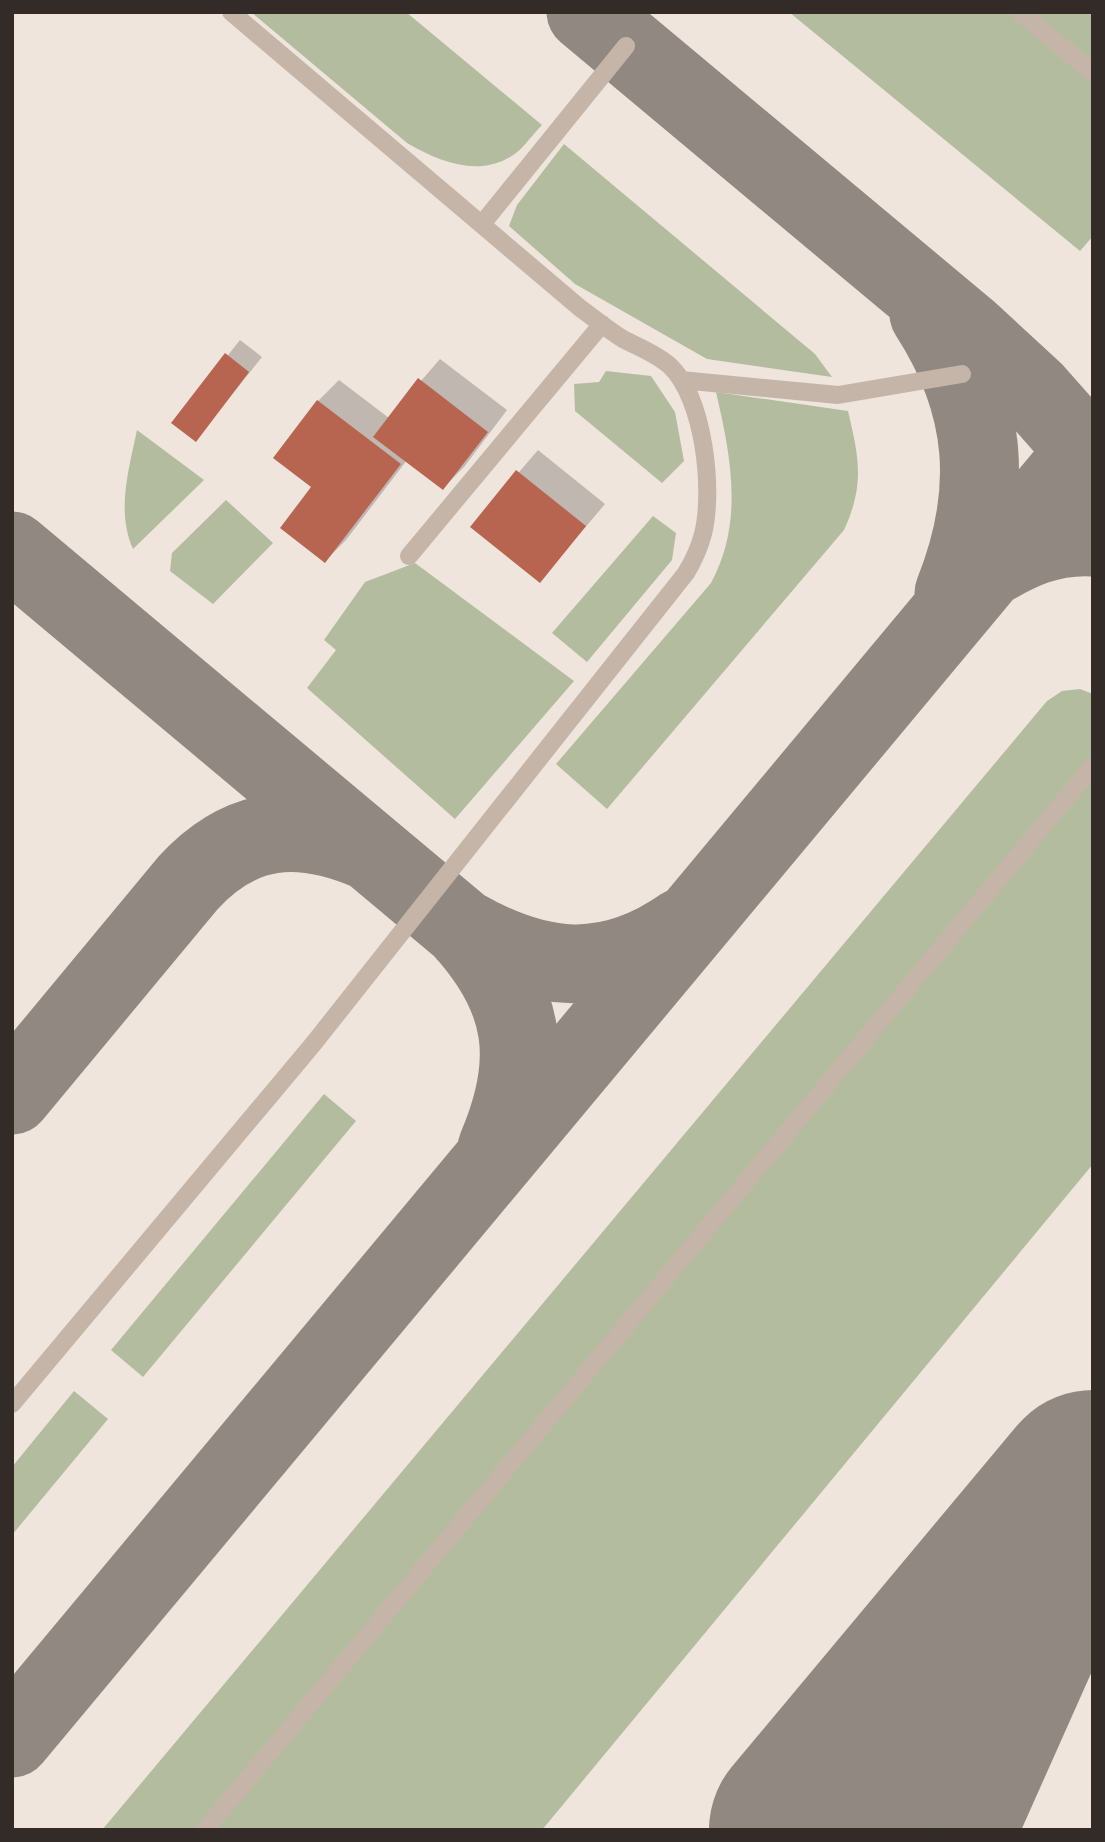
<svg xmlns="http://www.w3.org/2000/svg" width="1105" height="1842" font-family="'PT Sans Narrow',sans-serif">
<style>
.green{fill:#b3bc9e}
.shadow{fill:#0003}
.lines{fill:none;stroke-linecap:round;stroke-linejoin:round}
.taxiway{stroke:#918882;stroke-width:79}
.runway{stroke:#918882;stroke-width:198}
.building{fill:#b76551}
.minor{stroke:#c5b5a9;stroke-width:18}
</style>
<rect width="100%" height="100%" fill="#efe5dc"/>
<path class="green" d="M251,12h155l136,113c-9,9 -17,21 -26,28 -35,26 -76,9 -109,-10z
M789,12h304v224l-13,15z
M564,144l251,210 17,23 -125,-18 -132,-75 -66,-58 8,-21z
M606,371l45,5 24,36 9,49 -22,22 -87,-72 -1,-27 25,-2z
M716,392l132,19c11,47 17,73 -4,119l-237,279 -51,-45 155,-181c33,-61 20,-126 5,-191z
M137,430l67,50 -71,69c-17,-38 -4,-80 4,-119z
M226,500l47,43 -60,61 -43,-33 2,-18z
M653,516l23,17 -4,27 -85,102 -35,-29z
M415,563l159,118 -119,138 -148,-131 29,-38 -12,-10 41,-58z
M1080,689l13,5v470l-551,666h-440l945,-1129 15,-10z
M324,1094l32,27 -213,256 -32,-27z
M74,1391l34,28 -96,116v-68z"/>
<path class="shadow" d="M240,340l22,17 -66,83 -22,-17z
M440,359l67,51 -43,57 -21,21 -36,-28 -61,80 -21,21 -12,-74 5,-86 21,-21 50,38z
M538,450l67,54 -65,77 -68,-54z"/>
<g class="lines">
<path class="taxiway" d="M586,12l383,320 65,60 59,67
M929,314c59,91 65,179 25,279
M12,551l450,377c65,71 72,134 35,220
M984,571c36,-22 66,-36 109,-34
M462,928c77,44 145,52 221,-1
M12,1095l176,-212c53,-58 111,-62 181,-32
M12,1738l1081,-1296
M978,1830l115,-258"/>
<path class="runway" d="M808,1830l285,-341"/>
</g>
<path class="building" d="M225,353l24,19 -53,70 -25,-19z
M418,378l70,54 -45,58 -70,-53z
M317,400l84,64 -76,99 -45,-35 31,-41 -38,-29z
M516,470l70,56 -46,57 -70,-56z"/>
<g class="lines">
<path class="minor" d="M1020,12l73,61
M482,224l144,-178
M681,380l157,15 124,-21
M409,556l193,-232
M12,1404l302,-361 372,-470c8,-13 13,-24 17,-39 11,-44 1,-136 -33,-168 -13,-12 -32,-19 -47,-27 -15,-9 -29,-21 -43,-31l-349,-296
M205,1830l888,-1064"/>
</g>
<rect width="1105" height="1842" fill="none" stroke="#332b28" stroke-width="28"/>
</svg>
